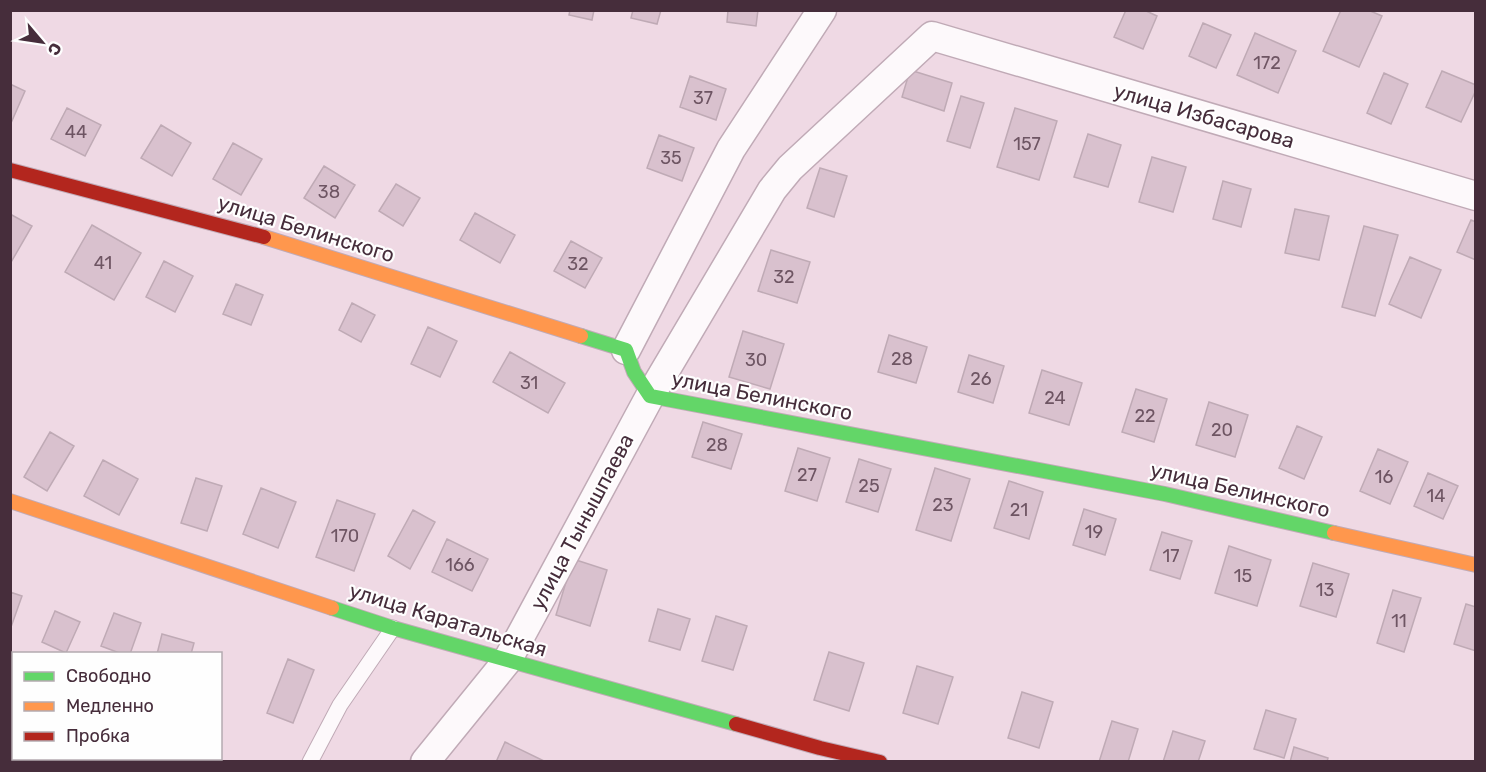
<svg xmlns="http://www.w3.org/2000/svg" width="1486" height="772" font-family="Rubik,sans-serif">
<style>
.building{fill:#d9c1ce;stroke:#bfaab5;stroke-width:1.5}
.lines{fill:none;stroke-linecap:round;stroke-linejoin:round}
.lane-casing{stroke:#c0aab6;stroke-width:17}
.street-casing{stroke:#c0aab6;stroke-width:31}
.fast-casing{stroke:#c0aab6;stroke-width:16}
.slow-casing{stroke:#c0aab6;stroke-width:16}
.jam-casing{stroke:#c0aab6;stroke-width:16}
.lane{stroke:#fdf9fb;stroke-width:15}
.street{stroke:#fdf9fb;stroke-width:28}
.fast{stroke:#63d668;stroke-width:14}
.slow{stroke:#ff974d;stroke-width:14}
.jam{stroke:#b3261e;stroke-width:14}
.labels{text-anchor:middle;stroke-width:4.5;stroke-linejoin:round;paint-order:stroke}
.number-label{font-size:18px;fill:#6e5563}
.street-label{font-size:21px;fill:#462d3b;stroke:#fefefe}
</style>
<rect width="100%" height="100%" fill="#efd9e4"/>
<path class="building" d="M570,10h24l-2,10 -23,-5z
M633,10h28l-4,14 -26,-6z
M728,10h30l-2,16 -29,-4z
M1126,10h18l13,6 -14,33 -29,-12z
M1341,10h27l14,6 -23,51 -36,-16z
M1203,23l28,12 -15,33 -27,-12z
M1255,33l41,18 -18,42 -41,-18z
M910,70l42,13 -8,28 -42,-14z
M1442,71l34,14v5l-15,32 -35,-15z
M1384,73l24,11 -17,40 -24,-11z
M690,76l36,13 -10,31 -36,-13z
M10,84l15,7 -14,32h-1z
M961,96l23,7 -14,45 -23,-7z
M67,108l34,17 -16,31 -34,-17z
M1015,108l42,13 -18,59 -42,-13z
M161,125l30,18 -19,33 -31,-18z
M1088,134l33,11 -13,42 -34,-10z
M659,135l35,13 -12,33 -35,-13z
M233,143l29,16 -21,36 -28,-16z
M1152,157l34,10 -13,45 -34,-10z
M324,166l31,19 -20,33 -31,-20z
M820,168l27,8 -13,41 -27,-9z
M1223,181l28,8 -10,38 -28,-8z
M396,184l24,14 -17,28 -24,-15z
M1295,209l34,7 -10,44 -34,-7z
M475,213l40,22 -15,28 -40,-23z
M10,214l22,12 -22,38z
M1471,220l5,2v38l-19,-8z
M92,225l49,28 -27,47 -49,-28z
M1364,226l34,9 -23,81 -33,-9z
M571,241l31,17 -17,30 -31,-17z
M771,250l39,12 -13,41 -39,-12z
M1410,257l31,13 -20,48 -32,-14z
M164,261l29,15 -18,36 -29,-15z
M236,284l27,11 -12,30 -28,-11z
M352,303l23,12 -14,27 -22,-12z
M428,327l29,14 -17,36 -29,-13z
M743,331l41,13 -14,45 -41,-12z
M889,335l38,12 -11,36 -38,-11z
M510,352l55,31 -17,30 -55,-31z
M969,355l35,11 -11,37 -35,-11z
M1042,370l40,13 -13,42 -40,-12z
M1136,389l31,10 -13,43 -32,-10z
M1209,402l39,13 -13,42 -39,-12z
M703,422l39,12 -11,35 -39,-12z
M1297,426l25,11 -18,42 -25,-11z
M50,432l24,14 -27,45 -23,-14z
M798,448l32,10 -13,43 -32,-10z
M1378,449l30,13 -18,42 -30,-13z
M859,459l32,10 -13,43 -32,-10z
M103,460l35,19 -19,36 -35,-19z
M935,468l35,11 -19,62 -35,-11z
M1428,473l30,13 -15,33 -29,-13z
M196,478l26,8 -15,45 -26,-8z
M1009,481l34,11 -14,47 -35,-11z
M261,488l35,14 -18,46 -35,-14z
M337,500l38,14 -21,57 -38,-14z
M1084,509l32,10 -11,36 -32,-10z
M413,510l22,12 -25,47 -22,-13z
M1162,532l30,9 -12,38 -30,-9z
M447,539l41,20 -16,32 -40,-19z
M1229,546l42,14 -14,46 -42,-13z
M573,559l34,11 -17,56 -34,-11z
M1313,563l36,11 -13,43 -36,-11z
M1393,590l28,8 -17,54 -27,-9z
M10,592l12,4 -11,31h-1z
M1466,604l10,3v44l-22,-7z
M658,609l32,10 -10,31 -31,-9z
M55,611l25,11 -14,31 -24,-11z
M114,613l27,10 -11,31h-8l-21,-8z
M716,616l31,10 -14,44 -31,-9z
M162,634l32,9 -3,11h-34z
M829,652l35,11 -15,48 -35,-11z
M288,659l26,11 -21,53 -26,-10z
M917,666l36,11 -15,47 -35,-11z
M1022,692l31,10 -14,46 -31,-10z
M1266,710l30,9 -12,39 -30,-9z
M1112,721l26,8 -10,33h-29z
M1173,731l32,10 -7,21h-35z
M505,742l41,20h-50z
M1294,747l34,11 -1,4h-37z
M134,758h19l4,4h-25z"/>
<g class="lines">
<defs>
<path id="lane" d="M310,762l30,-57 53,-77"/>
<path id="street" d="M626,350l105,-201 91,-139
M425,762l82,-101 143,-265 122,-206 18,-22 142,-132 544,160"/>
<path id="fast" d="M581,336l45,14 8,22 16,24 515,98 169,39
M332,608l61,20 343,96"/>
<path id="slow" d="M264,237l317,99
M10,501l322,107
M1334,533l142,32"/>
<path id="jam" d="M10,170l254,67
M736,724l84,24 60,14"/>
</defs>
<use href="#lane" class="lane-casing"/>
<use href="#street" class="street-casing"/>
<use href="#fast" class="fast-casing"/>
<use href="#slow" class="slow-casing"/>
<use href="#jam" class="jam-casing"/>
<use href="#lane" class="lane"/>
<use href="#street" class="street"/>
<use href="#fast" class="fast"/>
<use href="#slow" class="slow"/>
<use href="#jam" class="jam"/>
</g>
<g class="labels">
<g class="number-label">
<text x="1267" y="69">172</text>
<text x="703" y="104">37</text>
<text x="76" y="138">44</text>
<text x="1027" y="150">157</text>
<text x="671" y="164">35</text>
<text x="329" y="198">38</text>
<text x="103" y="269">41</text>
<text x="578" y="270">32</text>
<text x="784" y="283">32</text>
<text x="902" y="365">28</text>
<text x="756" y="366">30</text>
<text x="981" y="385">26</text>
<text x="529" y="389">31</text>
<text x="1055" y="404">24</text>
<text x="1145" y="422">22</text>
<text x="1222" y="436">20</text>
<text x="717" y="451">28</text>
<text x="807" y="481">27</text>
<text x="1384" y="483">16</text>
<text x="869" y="492">25</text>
<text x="1436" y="502">14</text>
<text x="943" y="511">23</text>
<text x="1019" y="516">21</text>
<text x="1094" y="538">19</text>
<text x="345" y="542">170</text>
<text x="1171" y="562">17</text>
<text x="460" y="571">166</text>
<text x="1243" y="582">15</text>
<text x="1325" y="596">13</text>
<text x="1399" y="627">11</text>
</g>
<g class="street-label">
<text transform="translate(1204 116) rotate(16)" y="7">улица Избасарова</text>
<text transform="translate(306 229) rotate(17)" y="7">улица Белинского</text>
<text transform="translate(762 396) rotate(11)" y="7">улица Белинского</text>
<text transform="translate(1240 490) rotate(13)" y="7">улица Белинского</text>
<text transform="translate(582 522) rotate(-62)" y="7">улица Тынышпаева</text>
<text transform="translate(448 620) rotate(17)" y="7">улица Каратальская</text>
</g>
</g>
<rect width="1486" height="772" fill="none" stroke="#462d3b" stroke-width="24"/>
<rect x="12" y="652" width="210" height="108" fill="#fefefe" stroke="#b4aab0" stroke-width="1.5"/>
<rect x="24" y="672" width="30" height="9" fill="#63d668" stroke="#b4aab0" stroke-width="1.5"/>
<text x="66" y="682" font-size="18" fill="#462d3b">Свободно</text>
<rect x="24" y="702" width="30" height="9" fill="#ff974d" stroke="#b4aab0" stroke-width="1.5"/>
<text x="66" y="712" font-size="18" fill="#462d3b">Медленно</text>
<rect x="24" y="732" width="30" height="9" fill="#b3261e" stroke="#b4aab0" stroke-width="1.5"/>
<text x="66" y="742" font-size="18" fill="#462d3b">Пробка</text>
<g transform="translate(42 42) rotate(119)" stroke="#fefefe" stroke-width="4.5" paint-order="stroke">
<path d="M0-4.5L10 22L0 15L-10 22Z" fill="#462d3b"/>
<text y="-9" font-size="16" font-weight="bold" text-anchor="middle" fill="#462d3b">С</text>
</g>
</svg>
